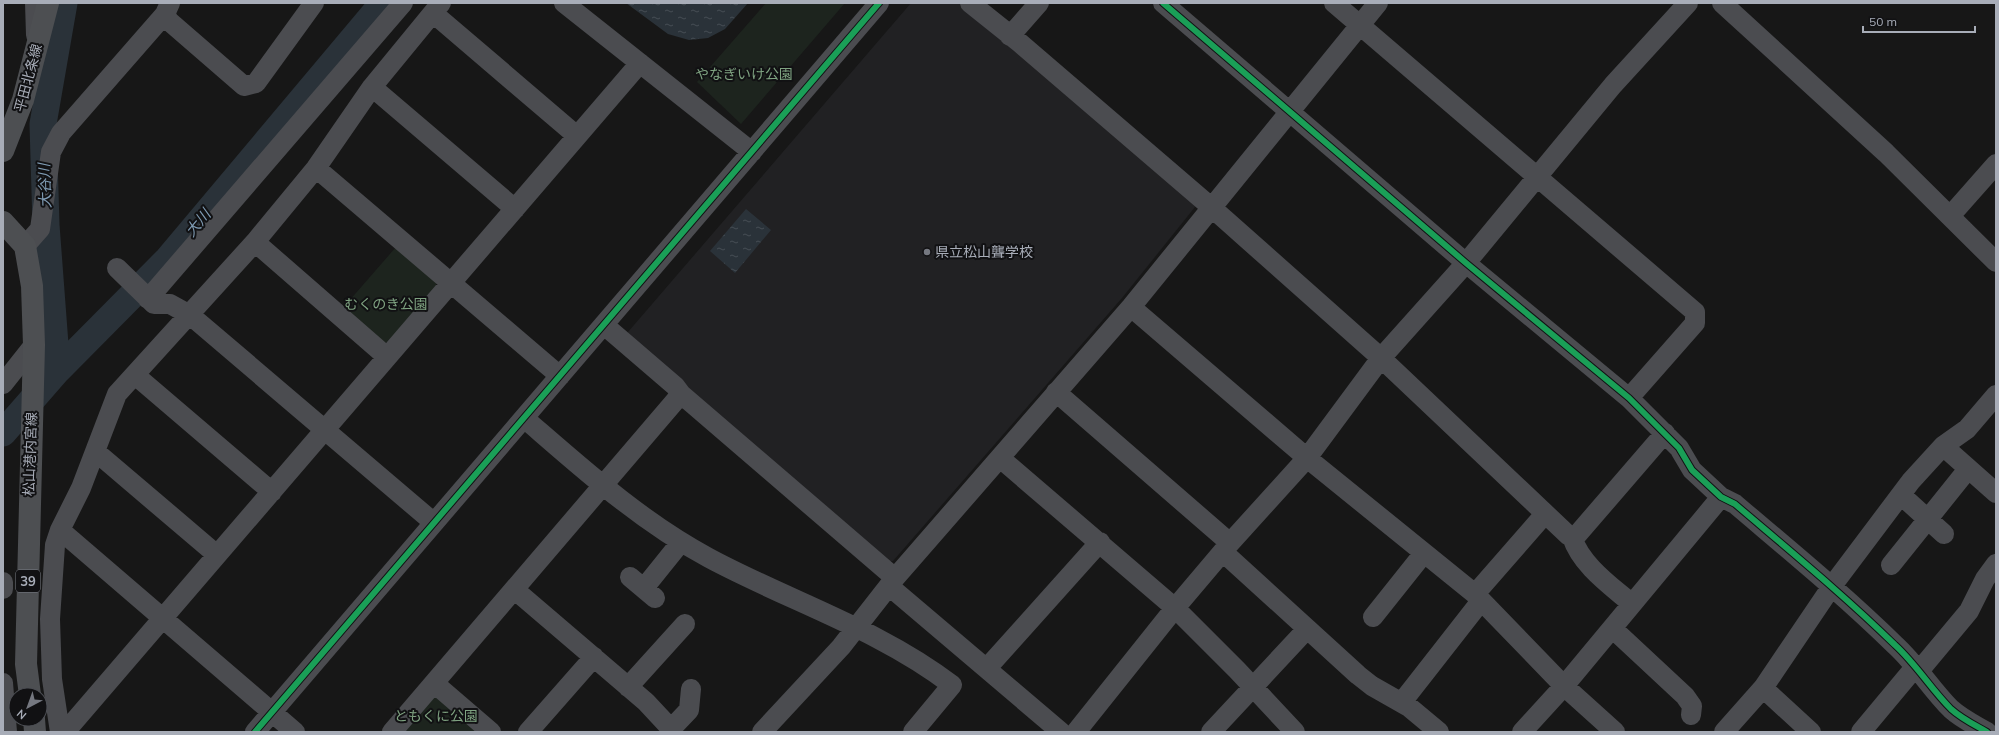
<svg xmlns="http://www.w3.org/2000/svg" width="1999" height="735" font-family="Mulish,'Noto Sans JP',sans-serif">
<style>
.built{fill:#212123}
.green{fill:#1d241e}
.water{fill:url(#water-ripples)}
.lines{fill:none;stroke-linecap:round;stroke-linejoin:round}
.river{stroke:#2a3239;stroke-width:27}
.minor{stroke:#4b4c50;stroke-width:20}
.major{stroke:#4d4f52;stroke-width:22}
.cycleway-casing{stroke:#111113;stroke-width:8}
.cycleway{stroke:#1a9f57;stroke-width:6}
.poi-dot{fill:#757880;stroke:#111113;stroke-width:1.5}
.labels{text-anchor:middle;stroke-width:4;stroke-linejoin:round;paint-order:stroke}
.shield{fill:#111113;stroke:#7b7e86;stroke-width:1}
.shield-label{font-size:13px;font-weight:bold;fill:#a8adb8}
.park-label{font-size:14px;fill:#7fa381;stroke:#111113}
.street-label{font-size:14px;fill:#a8adb8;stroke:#111113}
.poi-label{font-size:14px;fill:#a8adb8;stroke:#111113;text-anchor:start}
.water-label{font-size:15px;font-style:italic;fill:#7f9bb3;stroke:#111113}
</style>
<defs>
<pattern id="water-ripples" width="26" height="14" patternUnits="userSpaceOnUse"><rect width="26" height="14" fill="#2a3239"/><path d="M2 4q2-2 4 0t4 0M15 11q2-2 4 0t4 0" fill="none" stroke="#464d54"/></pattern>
</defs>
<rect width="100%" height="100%" fill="#171717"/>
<path class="built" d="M911,3h51l232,199 1,5 -73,91 -229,263h-7l-258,-221v-8z"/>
<path class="green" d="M766,3h79l-104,121 -44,-42z
M396,247l40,36v8l-44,51 -12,1 -38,-34z
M430,697h9l38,33 -2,2h-75z"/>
<path class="water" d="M626,3h122l-23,26 -17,9 -19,2 -21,-6z
M746,209l25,21 -36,43 -25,-22z"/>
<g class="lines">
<path class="river" d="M57,371l-11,-146 -3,-101 21,-121
M3,433l54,-62 111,-112 215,-256"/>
<path class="minor" d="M35,3l1,32
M170,3l-5,11 4,7 75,65 12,-3 58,-80
M564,3l188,149
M970,3l50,40 191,164 170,151 187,177 4,2 5,-2 88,-102
M1163,3l303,260 163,135 50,50 13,22 29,27 14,7c54,46 109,91 160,141 21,19 36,44 56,64 11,10 24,16 36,23
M1334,3l361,309v11l-66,75
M1722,3l164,150 110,109
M433,13l144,123
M1010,36l29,-33
M372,87l143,122
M316,168l244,208
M1951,215l45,-51
M255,242l132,115
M25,246l15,-17 11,-77 10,-19 104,-119
M117,268l37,36h16l20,11 243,207
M148,299l255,-296
M1131,307l176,151 168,136 89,92 51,46
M604,325l71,61 6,8 214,184
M135,375l137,117
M3,384l31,-39
M1056,392l174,151
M524,418c59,51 116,103 185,140 80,43 170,71 243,127l-39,47
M1943,446l53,47
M96,452l121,103
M1000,458l175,150 62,62 58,62
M1901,495l43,39
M60,530l235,202
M1572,537c9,28 38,48 60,67
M1223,552l135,123 14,11 37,21 30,25
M1891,565l77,-96
M630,577l25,21
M3,582v7
M889,586l172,146
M644,588l37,-46
M515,590l131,112 28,30
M1475,594l69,-79
M1373,617l51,-64
M1612,628l73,68 7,10 -1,9
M987,668l113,-126
M1919,671l50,-60 16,-32 11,-15
M3,683l4,49
M434,683l57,49
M628,687l57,-63
M1763,688l48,44
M1402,702l79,-101
M671,729l18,-19 2,-21
M60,732l-8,-53 -2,-60 5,-74 5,-15 21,-42 36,-94 138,-152 61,-74 56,-81 69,-84
M65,732l575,-669
M255,732l624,-729
M392,732l289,-338
M528,732l66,-75
M762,732l79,-85 54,-69 236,-271 247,-304
M1076,732l99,-124 55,-65 77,-85 74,-100 85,-95 147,-178 75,-82
M1211,732l96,-103
M1522,732l42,-46 157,-189
M1724,732l39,-44 69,-102 79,-105 32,-35 24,-17 29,-34
M1861,732l55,-66"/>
<path class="major" d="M3,151l20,-51 25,-97
M3,222l22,24 7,40 2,59 -8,319 4,31
M34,719l1,13"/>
<defs>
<path id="cycleway" d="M1163,3l303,260 163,135 50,50 13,22 29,27 14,7c54,46 109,91 160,141 21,19 36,44 56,64 11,10 24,16 36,23
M255,732l624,-729"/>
</defs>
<use href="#cycleway" class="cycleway-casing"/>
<use href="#cycleway" class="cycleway"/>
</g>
<circle class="poi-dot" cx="927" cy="252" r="4"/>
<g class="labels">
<rect class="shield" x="16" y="570" width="24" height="22" rx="3"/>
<g class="shield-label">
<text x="28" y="586">39</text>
</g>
<g class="park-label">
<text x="744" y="79">やなぎいけ公園</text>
<text x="386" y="309">むくのき公園</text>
<text x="436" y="721">ともくに公園</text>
</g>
<g class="street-label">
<text transform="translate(28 78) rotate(-75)" y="5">平田北条線</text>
<text transform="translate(30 454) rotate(-88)" y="5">松山港内宮線</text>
</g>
<g class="poi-label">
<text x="935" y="257">県立松山聾学校</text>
</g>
<g class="water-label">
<text transform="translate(45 186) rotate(-92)" y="5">大谷川</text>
<text transform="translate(198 223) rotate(-50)" y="5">大川</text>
</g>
</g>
<rect width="1999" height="735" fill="none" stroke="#a8adb8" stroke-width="8"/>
<g transform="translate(28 707) rotate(221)"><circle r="19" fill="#111113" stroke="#4d4f55"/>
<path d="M0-3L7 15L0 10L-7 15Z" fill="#757880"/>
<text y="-6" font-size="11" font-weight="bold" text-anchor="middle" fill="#a8adb8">N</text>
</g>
<path d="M1863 26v6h112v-6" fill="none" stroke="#a8adb8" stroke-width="2"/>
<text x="1869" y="26" font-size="12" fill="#a8adb8" stroke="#111113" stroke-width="3" paint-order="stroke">50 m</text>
</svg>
